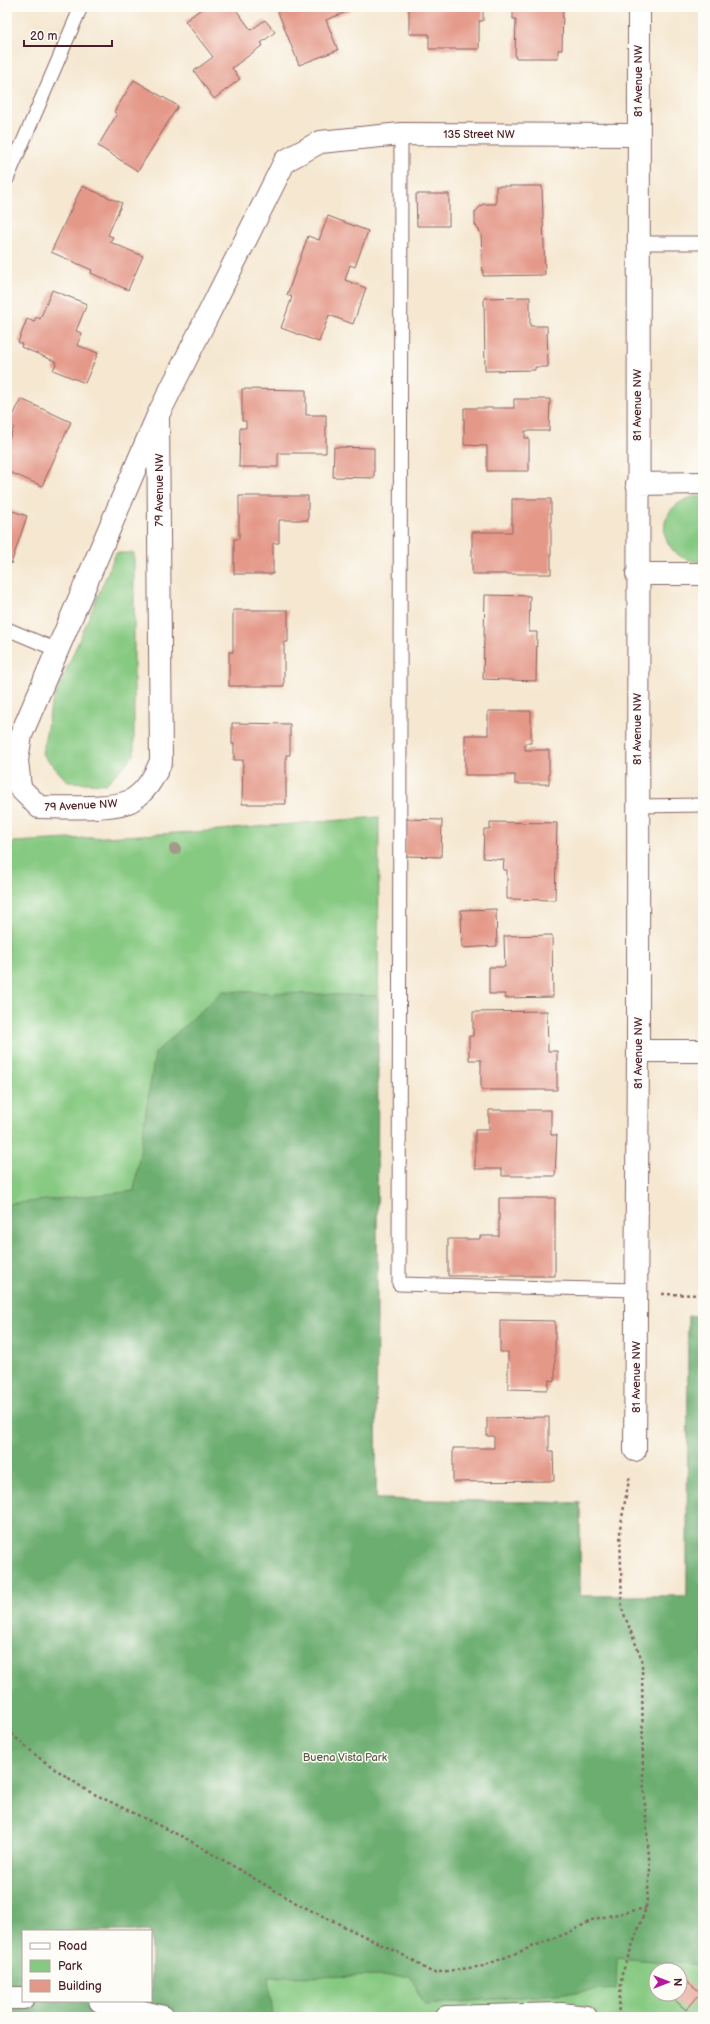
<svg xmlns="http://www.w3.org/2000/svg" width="710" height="2024" font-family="'Balsamiq Sans',sans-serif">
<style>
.green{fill:#86c981;stroke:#687456;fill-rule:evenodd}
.forest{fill:#6cad6f;stroke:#5b664d;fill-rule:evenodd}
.building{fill:#e49888}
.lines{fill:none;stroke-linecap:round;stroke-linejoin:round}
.lane-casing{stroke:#866565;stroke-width:15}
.street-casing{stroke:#866565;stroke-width:24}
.path{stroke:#866565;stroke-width:2.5;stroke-dasharray:3 3;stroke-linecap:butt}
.lane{stroke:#fff;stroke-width:13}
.street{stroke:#fff;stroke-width:22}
.tree{fill:#a29986}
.labels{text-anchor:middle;stroke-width:3;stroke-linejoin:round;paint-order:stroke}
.street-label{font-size:11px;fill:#4a1f2b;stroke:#fdfcf7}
.park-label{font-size:11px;fill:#5f5a49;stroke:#fdfcf7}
</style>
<rect width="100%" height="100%" fill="#fdfcf7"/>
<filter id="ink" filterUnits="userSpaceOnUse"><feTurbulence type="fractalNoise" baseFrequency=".025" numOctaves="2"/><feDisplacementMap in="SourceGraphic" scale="8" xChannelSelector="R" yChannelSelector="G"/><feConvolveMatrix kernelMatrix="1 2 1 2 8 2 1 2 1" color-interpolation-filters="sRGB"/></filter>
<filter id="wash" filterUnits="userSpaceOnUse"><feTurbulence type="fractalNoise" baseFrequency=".012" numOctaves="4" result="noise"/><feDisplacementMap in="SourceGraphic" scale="16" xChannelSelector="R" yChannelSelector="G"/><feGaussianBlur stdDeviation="0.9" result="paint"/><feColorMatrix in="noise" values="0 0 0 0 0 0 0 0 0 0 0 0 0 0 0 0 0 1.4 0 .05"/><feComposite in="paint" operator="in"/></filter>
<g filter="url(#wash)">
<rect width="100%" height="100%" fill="#f5e7d0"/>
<path class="green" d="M694,497h9v65c-45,0 -54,-55 -9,-65z
M116,553h18v202l-28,29 -38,-2 -26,-28 9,-48z
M379,817l-3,682 204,4v93h107l1,-280h15v701h-696v-1167l7,-8 181,-10zM23,1931h128v70h-128zM656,1970h24v24h-24z"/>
<path class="forest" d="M223,991l155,5 -2,503 204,4v93h107l1,-280h15v649l-86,-7 -1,31 -191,16 -15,-29 -141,1 4,40h-266v-813l127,-13 21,-138zM23,1931h128v70h-128z"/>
<g id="blocks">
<path class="building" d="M204,7h30l17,23 14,-10 10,12 -14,11 2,2 -31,23 8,11 -26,20 -20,-28 19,-14 -28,-36z
M276,7h83l-33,13 12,30 -39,15z
M409,7h26v2l48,-2v14h-4v28h-50v-15h-20z
M513,7h50l-1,43h-4v8h-43l1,-39h-3z
M134,80l44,26 -40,65 -40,-25 19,-32 -3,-2z
M82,186l40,17 -14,32 5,2 -3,5 33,14 -15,34 -37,-17 1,-3 -41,-18z
M496,186h46l3,89 -62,1 -2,-42 -6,-10v-12l8,-8h13z
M416,194h33v32h-32z
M328,216l40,15 -13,36 -5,-2 -5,15 21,8 -13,36 -24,-9 -10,27 -38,-14 11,-31 -5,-2 21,-59 11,4z
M52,290l35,14 -11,27 6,2 -5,12 21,8 -13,30 -32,-13 4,-8 -36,-15 1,-3 -4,-2 9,-23 7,3 2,-5 4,2z
M530,297v29h17l1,41h-13v3l-50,1 -1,-73z
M242,389l64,1v25h20v38h-48v14h-39l1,-39h6v-7h-4z
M21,399l50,23 -29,64 -35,-15v-28l7,-16 -5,-2z
M514,399h36l-1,32h-24v7h4v33h-42v-25l-23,-1v-37h50z
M334,447l40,1v30l-41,-1z
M239,496h69v24h-29v23h-6v31h-39v-35h5z
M512,499h39v75h-79v-42h40z
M7,509l20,7 -16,48 -4,-1z
M485,595l45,1 -1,36h8l-1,49 -53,-2z
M233,610h55v32h-4v44h-55v-34h4z
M488,711h43v32h-6v7h24v34h-34v-9h-50v-40h23z
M232,723l58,1v31h-4v49h-44l1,-44h-9v-16h-2z
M406,819l36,1 -1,37 -36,-1z
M490,822l67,1 -2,77 -48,-1v-29h-4l1,-10 -21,-2 1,-29h6z
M496,909l1,37 -35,2 -1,-38z
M552,935l1,62 -48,1v-4h-16v-27h16l-1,-31z
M547,1011l1,40h9v39h-76v-30h-12v-24h4v-24z
M489,1110h62v25h6l-2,41h-53v-7h-27v-39h14z
M499,1198h56v78h-107v-37h32v-3h19z
M500,1320l55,1v60l-6,-1 -1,10 -40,-1v-37h-8z
M549,1417v34h4l1,30 -101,1v-34h41v-12h-7v-18z
M680,1975l21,18 -15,17 -18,-16h12z"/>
</g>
</g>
<g filter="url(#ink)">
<use href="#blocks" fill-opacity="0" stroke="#866565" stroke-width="1"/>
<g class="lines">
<defs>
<path id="lane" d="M401,134l-2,1150 237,6
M7,179l74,-172
M638,243h65
M7,629l50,21
M637,806l66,-1"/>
<path id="street" d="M158,415l3,346c-6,15 -14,30 -29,39 -16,10 -72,7 -93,7l-19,-19 -3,-28 4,-25 137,-320 127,-254 35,-19 81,-8 237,1
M637,484l66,-1
M637,574h66
M638,1051h65
M635,1450l3,-399 1,-1044
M7,1998h16
M100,2001l63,16
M446,2017l115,-3 25,3"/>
</defs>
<use href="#lane" class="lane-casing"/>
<use href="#street" class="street-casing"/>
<path class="path" d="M662,1294l41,1
M7,1730l31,27 48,33 101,49 111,65 105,51 30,18 50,-7 87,-34 24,-13 52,-11
M618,2017l4,-43 24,-66 4,-37 -7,-93 -1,-118 -20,-51 -2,-81 10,-53"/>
<use href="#lane" class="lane"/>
<use href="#street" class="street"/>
</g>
<circle class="tree" cx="175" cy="849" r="6"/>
</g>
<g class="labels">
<g class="street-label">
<text transform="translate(638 81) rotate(-90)" y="4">81 Avenue NW</text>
<text x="479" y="138">135 Street NW</text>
<text transform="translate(637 405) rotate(-90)" y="4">81 Avenue NW</text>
<text transform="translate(159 490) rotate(-90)" y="4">79 Avenue NW</text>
<text transform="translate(637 729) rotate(-90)" y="4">81 Avenue NW</text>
<text transform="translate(81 805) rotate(-3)" y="4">79 Avenue NW</text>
<text transform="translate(638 1053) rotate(-90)" y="4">81 Avenue NW</text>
<text transform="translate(636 1377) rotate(-90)" y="4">81 Avenue NW</text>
</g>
<g class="park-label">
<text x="345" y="1761">Buena Vista Park</text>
</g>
</g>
<rect width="710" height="2024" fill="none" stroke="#fdfcf7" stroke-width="24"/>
<rect x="22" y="1930" width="130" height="72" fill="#fdfcf7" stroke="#b5a4a5"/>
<rect x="30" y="1943" width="20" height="6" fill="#ffffff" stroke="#b5a4a5"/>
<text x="58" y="1950" font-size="12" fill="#4a1f2b">Road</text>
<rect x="30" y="1960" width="20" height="12" fill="#86c981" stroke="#b5a4a5"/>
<text x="58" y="1970" font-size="12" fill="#4a1f2b">Park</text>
<rect x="30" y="1980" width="20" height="12" fill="#e49888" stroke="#b5a4a5"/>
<text x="58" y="1990" font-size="12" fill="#4a1f2b">Building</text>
<g transform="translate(668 1982) rotate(90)"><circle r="19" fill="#fdfcf7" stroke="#b5a4a5"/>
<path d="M0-3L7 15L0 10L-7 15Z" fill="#b5179e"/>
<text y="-6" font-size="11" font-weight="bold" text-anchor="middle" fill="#4a1f2b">N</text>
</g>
<path d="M24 40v6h88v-6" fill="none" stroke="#4a1f2b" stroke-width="2"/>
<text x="30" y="40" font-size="12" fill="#4a1f2b" stroke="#fdfcf7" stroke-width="3" paint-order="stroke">20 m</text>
</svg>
